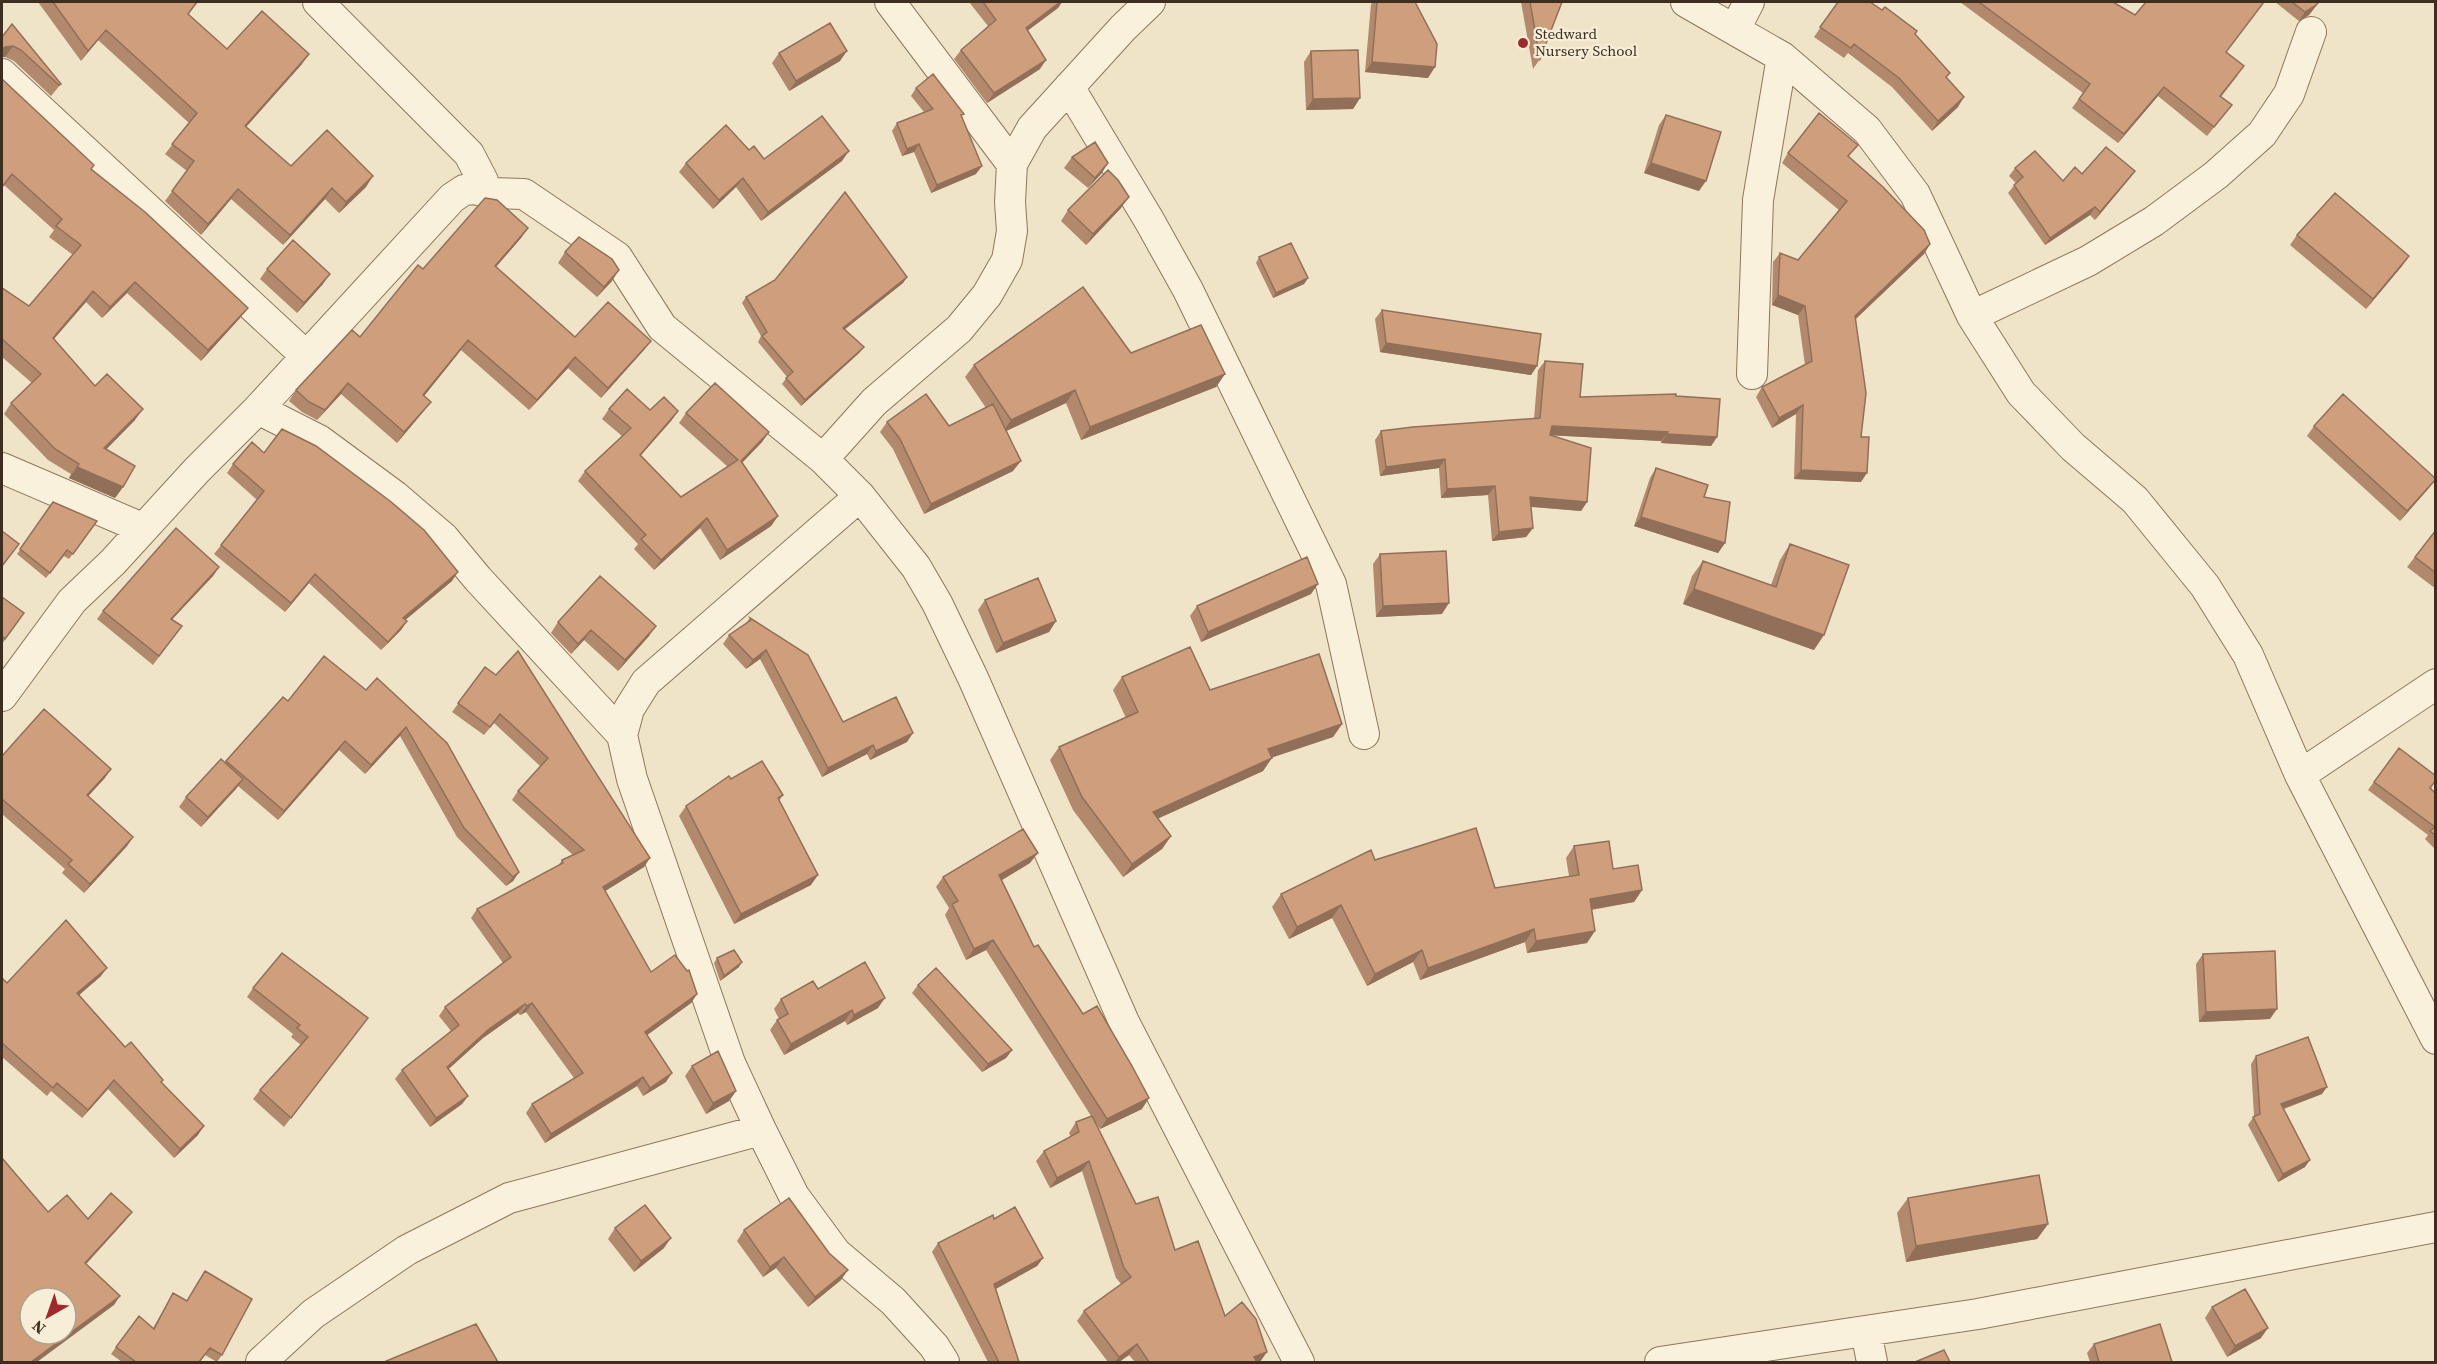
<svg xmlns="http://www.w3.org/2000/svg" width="2437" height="1364" font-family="'Source Serif 4',serif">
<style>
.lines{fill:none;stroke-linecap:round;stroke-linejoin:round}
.street-casing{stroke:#8d765c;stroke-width:32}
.street{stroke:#faf1dc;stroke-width:30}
.wall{fill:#b2896c}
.shaded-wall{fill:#916f58}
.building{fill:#cf9f7d;stroke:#916f58;stroke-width:1.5;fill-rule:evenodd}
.poi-dot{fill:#9e2a2b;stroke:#f7eed8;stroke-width:2}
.labels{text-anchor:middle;stroke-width:4.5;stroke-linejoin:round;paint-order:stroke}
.poi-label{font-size:15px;fill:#3d2e20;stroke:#f7eed8;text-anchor:start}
</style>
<rect width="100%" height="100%" fill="#f0e4c8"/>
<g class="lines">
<defs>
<path id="street" d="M318,2l151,152 14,27 -8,8
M890,2l122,162
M1686,2l96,55 85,73 48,64 57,122 49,77 52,54 62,53 70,86 43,69 52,120 136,264
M1735,29l14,-27
M2,74l304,282
M1069,87l80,133 39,70 143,294 33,150
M1972,316l116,-55 66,-40 62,-46 46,-41 27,-40 22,-62
M1752,374l6,-174 24,-143
M258,409l61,31 76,56 49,42 34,41 144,156
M823,459l51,-57 85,-73 28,-34 20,-35 5,-29 -2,-29 2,-38 20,-36 91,-100 27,-26
M2,468l140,60
M860,496l-214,186 -17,27 -7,26 10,44 98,284 31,67 33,66 42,57 57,48 41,45 10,16
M2,696l70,-95 41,-39 84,-92 61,-61 194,-211 12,-8 11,-1 13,4 36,1 93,63 45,70 161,132 37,37 56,71 21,36 36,75 151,344 175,340
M2300,775l136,-91
M1866,1331l6,31
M261,1362l52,-48 94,-64 102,-52 252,-68
M1660,1362l318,-48 458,-87"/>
</defs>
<use href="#street" class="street-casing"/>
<use href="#street" class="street"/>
</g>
<path class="wall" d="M38,2h160l-10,12 39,35 75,15 -56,63 45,39 75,21 -27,26 -14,-14 -42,46 -52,-46 -30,36 -36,-34 22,-30 -22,-17 24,-31 -91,-83 -17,21z
M969,2h93l-4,6 -31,23 13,38 -53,34 -33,-44 7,-9 27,-24z
M1373,2h42l13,76 -63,-6 6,-68z
M1521,2h41l-22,57 -7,10z
M1838,2l77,33 32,43 11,29 -26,24 -40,-44 -44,-34 -4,5 -30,-21z
M1960,2h153l22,13 91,37 12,23 -17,22 4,17 -18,22 -49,-40 -40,47 -46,-35 11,-15z
M2275,2h44l-10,13 -10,6z
M12,24l49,60 -10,12 -37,-35 -9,-4h-3v-20z
M1311,51l49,47 -7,11 -47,1 -2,-48z
M779,53l61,8 -51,30 -17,-28z
M2,79l238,239 -39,43 -74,-68 -25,25 -16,-16 -32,37 41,47 40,34 -29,29 17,38 -8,11 -46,-20 2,-4 -23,-14 -44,-46 7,-11 21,-20 -30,-26v-69l27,18 44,-51 -24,-18 5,-7 -50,-45 -2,3z
M916,88l45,29 15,57 -45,19 -17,-41 -12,4 -10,-25 5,-8 27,-11 -13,-16z
M1666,115l33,76 -55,-18 15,-48z
M749,150l15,9 78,2 -81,60 -25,-34 -23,22 -34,-37 7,-9z
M1788,153l61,4 81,87 -6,10 -68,65 5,118v45l-67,-3 2,-65 -24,14 -16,-31 6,-10 43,-22 -7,-50 -26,-10 1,-43 7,-9 18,7 41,-50 -57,-47z
M1072,157l36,6 -7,11 -13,14 -24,-20z
M2015,168l48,13 19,-7 53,-3 -40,49 -5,-5 -45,30 -37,-52 8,-10 -7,-7z
M1121,208l-35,37 -25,-24 7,-11z
M528,228l-7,10 -25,29 79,70 76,4 -8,10 -42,47 -33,-30 -39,42 -68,-60 -37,46 -1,16 -26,31 -56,-49 -24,26 -15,-8 -13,-11 7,-11 64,-53 63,-68z
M2297,235l105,31 -36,43 -76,-64z
M565,252l47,29 -15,16 -39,-34z
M1259,257l49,21 -4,6 -31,14 -17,-35z
M267,269l56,15 -26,29 -37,-34z
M907,277l-4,6 -58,46 19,18 -5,6 -58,53 -19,-22 5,-7 -29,-35 3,-6 -19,-33 4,-6z
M1382,310l155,56 -6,9 -151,-23 -5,-33z
M1131,353l94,21 -9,13 -135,53 -15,-37 -60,28 7,40 -89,43 -31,-65 -13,-17 7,-10 62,4 37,-18 -21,-31 9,-12z
M1545,361l35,36 96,-1 41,41 -6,9 -50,-3v-2l-111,-6 37,67 -6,9 -50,-4 2,21 -7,9 -34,4 -4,-46 -47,3 -2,-30 -59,8 -5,-36 6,-9 153,-12 4,-49z
M609,409l69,2 -7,10 -30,34 40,42 47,-30 -49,-44 7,-10 83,19 -7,10 -20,21 36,53 -7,10 -51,34 -20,-32 -46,42 -20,-21 4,-5 -60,-63 7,-10 37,-35 -20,-17z
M2314,426l122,53 -8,10 -28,32 -93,-85z
M264,453l188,128 -47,39 2,1 -6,9 -20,20 -72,-67 -24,29 -71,-58 43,-54 -30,-27 6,-9z
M1656,468l48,29 21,46 -7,10 -84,-27 16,-48z
M53,502l44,19 -28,38 -5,-3 -18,22 -29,-24z
M2436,530v59l-29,-22z
M1790,544l24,106 -131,-46 9,-28 11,-15 68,24 9,-25z
M1380,554l62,60 -66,3 -3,-53z
M219,567l-6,9 -41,43 10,7 -29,39 -56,-46 6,-8z
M1311,594l-110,48 -11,-26 7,-10z
M2,597l22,16 -22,31z
M985,600l71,21 -7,11 -53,21 -18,-43z
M750,618l93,104 64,20 -37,18 -3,-6 -45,23 -62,-118 -14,10 -23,-25 6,-9 17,-12z
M558,622l91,14 -31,35 -34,-31 -13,14 -20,-21z
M485,667l159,200 -39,24 46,81 46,22 -6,9 -44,32 19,47 -23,14 -6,-10 -92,57 -19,-30 6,-9 42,-26 -48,-66 -6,3 -2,-2 -35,25 -35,31 20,27 -6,8 -32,23 -35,-48 7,-9 49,-39 -12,-15 6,-9 58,-44 -32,-45 6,-9 81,-43 4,-6 11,-5 -61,-55 6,-9 22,-25 -46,-43 -10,12 -32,-23z
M1122,677l88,13 132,34 -9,13 -61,20 -9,14 -105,47 13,18 -9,13 -39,28 -50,-67 -23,-50 9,-13 67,-29 -13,-28z
M377,678l142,194 -6,9 -7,5 -49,-49 -57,-101 -35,38 -26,-24 -61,70 -40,-34 -37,41 -22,-20 7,-10 39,-35 58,-65 5,4 78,-11z
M2399,748l37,46v56l-11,-11 3,-4 -60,-45z
M2,756l109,13 -7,10 -16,17 45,41 -6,9 -43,47 -22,-20 3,-4 -63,-55z
M731,779l52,16 -4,6 32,84 -77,39 -55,-108 7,-10z
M1574,846l39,23 29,21 -8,12 -42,8 -5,33 -60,10 -2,-11 -105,38 -7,-18 -46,24 -35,-68 -43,21 -17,-32 9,-13 94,-34 120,28 74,-12 -3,-18z
M1030,863l-28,17 32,67 108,162 -42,20 -8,-11 44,86 39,46 50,66 35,46h-125l-6,-7 -10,7h-11l-31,-41 7,-10 37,-27 -5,-6 -34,-107 -32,17 -14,-27 8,-10 27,-14 -2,-4 7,-11 15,-6 -105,-166 -20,10 -21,-45 4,-7 -13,-21 7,-10z
M2203,954l67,65 -71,3 -3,-58z
M717,958l22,9 -19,14 -6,-18z
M101,976l-22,19 46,52 36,35 37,53 -24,23 -66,-69 -26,29 -31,-27 -4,5 -45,-39v-79l5,5z
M918,985l94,65 -6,8 -24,14 -70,-79z
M253,988l108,39 -77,100 -31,-28 7,-9 41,-45 -10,-8 2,-3 -46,-37z
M818,989l60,19 -31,17 -2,-4 -61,34 -14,-25 7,-10 2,-1 -5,-10 7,-10z
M2256,1056l66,38 -38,15 21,58 -27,15 -30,-57 6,-9 -3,-52z
M692,1066l44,25 -7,10 -23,13 -21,-38z
M1908,1198l140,26 -11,15 -131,23 -9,-49z
M994,1219l49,39 -6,8 -41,23 23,73h-31l-56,-110 6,-9z
M615,1228l49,20 -30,24 -26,-33z
M744,1230l97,50 -33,27 -32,-39 -13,9 -26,-36z
M205,1271l17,84 -5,7 -12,-7 -5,7h-78l-11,-8 28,-38 14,12 20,-35 14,8z
M2212,1307l49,31 -34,19 -22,-39z
M2094,1344l78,18h-82l-3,-9z"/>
<path class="shaded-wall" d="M1060,2h2l-4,6 -39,29 7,-9z
M2319,2l-10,13 -10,6 6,-9z
M106,30l-8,10 -17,21 7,-10z
M13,46l-8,11h-3v-8l3,-2z
M847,51l-7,10 -51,30 7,-10z
M309,54l-7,10 -64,72 7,-10z
M1046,60l-6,9 -53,34 7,-10z
M1372,62l63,5 -7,11 -63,-6z
M2164,87l-6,9 -40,47 6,-9z
M1964,97l-6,10 -26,24 6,-10z
M1360,98l-7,11 -47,1 7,-11z
M919,144l-5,8 -12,4 5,-7z
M849,151l-7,10 -81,60 7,-9z
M1108,163l-7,11 -13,14 7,-10z
M1651,163l55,18 -7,10 -55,-18z
M982,166l-6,8 -45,19 6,-8z
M2135,171l-5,7 -35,42 5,-8z
M373,176l-7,11 -27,26 7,-11z
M743,178l-7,9 -23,22 6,-9z
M332,188l-7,11 -42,46 7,-10z
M238,189l-7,10 -30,36 7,-11z
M1129,197l-8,11 -35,37 7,-11z
M2095,207l-5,8 -45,30 5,-7z
M528,228l-7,10 -33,38 7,-10z
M1930,244l-6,10 -75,71 6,-9z
M2409,256l-7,10 -36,43 7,-10z
M619,270l-7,11 -15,16 7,-10z
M330,274l-7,10 -26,29 7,-10z
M907,277l-4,6 -64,51 4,-6z
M1308,278l-4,6 -31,14 3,-5z
M135,282l-8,11 -25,25 8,-11z
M93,291l-7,11 -41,47 8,-11z
M1778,295l27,11 -7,9 -26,-10z
M248,308l-8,10 -39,43 7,-11z
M468,340l-7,10 -45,56 7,-11z
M651,341l-8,10 -42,47 7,-10z
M1386,343l151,23 -6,9 -151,-23z
M864,347l-5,6 -58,53 4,-6z
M575,357l-7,11 -39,42 8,-10z
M1225,374l-9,13 -135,53 9,-13z
M348,383l-7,11 -24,26 8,-10z
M1075,390l-9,13 -64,30 9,-13z
M431,402l-8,10 -26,31 7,-11z
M1803,405l-7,9 -24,14 7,-10z
M143,409l-8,11 -38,39 7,-11z
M678,411l-7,10 -38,43 7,-9z
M1552,426l116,6 -7,9 -116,-6z
M769,432l-7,10 -28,29 7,-10z
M1667,434l50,3 -6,9 -50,-3z
M1445,459l-6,9 -59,8 6,-9z
M1021,461l-8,10 -89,43 7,-10z
M77,467l46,20 -8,11 -46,-20z
M1801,470l66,3 -6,9 -67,-3z
M2436,479l-8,10 -28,32 7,-10z
M1495,486l-7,9 -47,3 6,-9z
M1530,497l57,5 -6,9 -57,-5z
M778,516l-7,10 -51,34 7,-10z
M1641,517l84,26 -7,10 -84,-27z
M707,518l-7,10 -46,42 7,-10z
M1533,528l-7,9 -34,4 7,-9z
M219,567l-6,9 -48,51 6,-8z
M458,572l-6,9 -55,46 6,-9z
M315,574l-6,9 -24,29 6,-9z
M1318,584l-7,10 -110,48 7,-10z
M1694,589l130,46 -10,15 -131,-46z
M1449,603l-7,11 -66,3 7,-11z
M407,621l-6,9 -20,20 7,-8z
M1056,621l-7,11 -53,21 7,-10z
M656,626l-7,10 -31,35 7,-11z
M591,630l-7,10 -13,14 7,-10z
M766,650l-6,9 -14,10 7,-9z
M1342,724l-9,13 -74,25 9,-13z
M406,727l-6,9 -35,38 6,-9z
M913,733l-6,9 -37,18 6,-9z
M345,741l-6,9 -61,70 6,-9z
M873,745l-6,9 -45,23 6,-9z
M1272,758l-9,13 -119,54 9,-13z
M111,769l-7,10 -23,25 6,-9z
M243,779l-7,10 -35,38 7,-10z
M1171,836l-9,13 -39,28 9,-13z
M133,837l-6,9 -43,47 6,-9z
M1038,853l-8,10 -38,23 7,-11z
M650,858l-6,9 -47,29 6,-9z
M519,872l-6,9 -7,5 7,-9z
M818,875l-7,10 -77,39 7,-10z
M1642,890l-8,12 -53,9 9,-12z
M1341,905l-9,13 -43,21 8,-12z
M1534,929l-9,13 -105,38 8,-12z
M1595,931l-8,12 -60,10 9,-12z
M993,940l-7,10 -20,10 8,-11z
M1422,950l-9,12 -46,24 8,-12z
M742,962l-3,5 -19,14 4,-5z
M107,968l-6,8 -30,26 6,-9z
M697,994l-6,9 -52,38 6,-9z
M885,998l-7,10 -31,17 7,-10z
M532,1003l-6,9 -6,3 7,-9z
M525,1004l-7,9 -35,25 -42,38 6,-9 42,-38z
M2277,1009l-7,10 -71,3 7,-10z
M852,1010l-7,11 -61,34 7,-11z
M1012,1050l-6,8 -24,14 6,-8z
M672,1073l-6,9 -23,14 7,-8z
M643,1077l-6,9 -92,57 6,-9z
M114,1080l-6,9 -26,29 6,-8z
M2327,1087l-5,7 -46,17 5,-7z
M736,1091l-7,10 -23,13 7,-11z
M468,1096l-6,8 -32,23 6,-9z
M1149,1098l-7,11 -42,20 7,-10z
M204,1126l-6,9 -24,23 6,-9z
M2310,1160l-5,7 -27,15 5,-8z
M1089,1161l-7,10 -32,17 7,-10z
M132,1212l-7,9 -46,51 6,-9z
M2048,1224l-11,15 -131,23 10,-16z
M671,1238l-7,10 -30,24 7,-11z
M784,1257l-8,11 -13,9 7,-10z
M1043,1258l-6,8 -49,27 6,-9z
M848,1270l-7,10 -33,27 7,-10z
M120,1296l-6,9 -77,57h-6z
M2268,1328l-7,10 -34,19 8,-11z
M1137,1344l-8,11 -10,7h-4l4,-5z
M1267,1352l-7,10h-10l4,-5z"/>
<path class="building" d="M53,2h144l-9,12 39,35 35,-38 47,43 -64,72 46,40 36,-36 46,46 -27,26 -14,-14 -42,47 -52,-46 -30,35 -36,-33 22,-30 -22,-17 25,-31 -91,-83 -18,21z
M983,2h77l-34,26 20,32 -52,33 -33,-43 35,-30z
M1377,2h38l22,42 -2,23 -63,-5z
M1530,2h32l-22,57z
M1838,2h32l12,8 3,-3 32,24 -2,3 35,39 -4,4 18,20 -26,24 -39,-43 -45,-34 -3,4 -31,-21z
M1979,2h134l22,13 11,-13h118l-38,50 18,14 -24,30 12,9 -18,22 -50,-40 -40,47 -45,-35 11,-15z
M2292,2h27l-4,4 -10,6z
M830,23l17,28 -51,30 -17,-28z
M12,24l49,60 -2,1 -38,-35 -8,-4 -8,1 -3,2v-12z
M1358,50l2,48 -47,1 -2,-48z
M933,74l31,40 -3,1 21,51 -45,19 -18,-41 -12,5 -10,-26 36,-14 -17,-21z
M2,79l92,86 -3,4 54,43 103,96 -40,42 -73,-68 -25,25 -17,-16 -40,47 42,48 12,-12 36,35 -39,39 31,18 -12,21 -46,-20 2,-3 -24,-15 -44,-46 30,-29 -39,-35v-51l27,18 52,-61 -25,-19 6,-7 -50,-45 -10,13z
M1819,113l39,32 -10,11 35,31 41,43 6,14 -75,72 11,77 -5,44h8l-2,36 -66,-3 2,-65 -24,13 -17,-31 50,-26 -7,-55 -27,-11 2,-42 18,7 49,-59 -59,-48z
M1666,115l55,17 -15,49 -55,-18z
M822,116l27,35 -81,61 -25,-34 -24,22 -33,-37 40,-38 23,25 5,-4 10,13z
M1095,142l13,21 -13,15 -23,-21z
M2106,147l29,24 -35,41 -5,-5 -45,31 -36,-53 9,-8 -8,-9 20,-17 28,30 12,-14 7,7z
M1108,170l10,10 11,17 -36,37 -25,-24z
M845,192l62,85 -64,51 21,19 -59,53 -19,-22 7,-6 -31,-36 5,-4 -21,-35 29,-17z
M2335,193l74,63 -36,43 -76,-64z
M485,198l12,2 31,28 -33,38 80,71 33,-35 43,39 -43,47 -33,-31 -38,43 -69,-60 -45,55 8,7 -27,30 -56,-49 -23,27 -16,-8 -13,-12 56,-60 8,7 58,-72 5,4z
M579,237l33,22 7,11 -15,17 -39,-35z
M293,240l37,34 -26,29 -37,-34z
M1291,243l17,35 -32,15 -17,-36z
M1083,287l48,66 70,-28 24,49 -135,53 -15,-37 -64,30 -37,-55z
M1382,310l159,24 -4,32 -151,-23z
M1545,361l38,3 -3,33 96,-3v2l44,3 -3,38 -50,-3 1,-2 -116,-6 -2,9 41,13 -4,54 -57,-5 3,31 -34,4 -4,-46 -48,3 -2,-30 -59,8 -5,-36 32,-4 127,-9z
M715,383l54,49 -28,29 37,55 -51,34 -20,-32 -46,42 -20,-21 5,-4 -61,-64 46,-43 -22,-19 18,-20 23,21 14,-13 14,14 -38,44 41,42 57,-37 -52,-47z
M926,394l23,32 44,-22 28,57 -90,43 -31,-65 -13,-17z
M2343,394l93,85 -29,32 -93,-85z
M282,429l34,17 74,55 34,29 34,42 -55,46 4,3 -19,21 -73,-68 -24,29 -70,-58 43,-54 -31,-27 19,-22 12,11z
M1656,468l52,17 -4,12 26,5 -5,41 -84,-26z
M53,502l44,19 -24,33 -6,-4 -17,23 -30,-24z
M176,528l43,39 -48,52 11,7 -23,30 -56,-45z
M2436,530v43l-21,-16z
M2,531l17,13 -17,22z
M1790,544l59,21 -25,70 -130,-46 9,-28 73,26z
M1446,551l3,52 -66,3 -3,-52z
M1307,557l11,27 -110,48 -11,-26z
M600,576l56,50 -31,34 -34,-30 -13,14 -20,-22z
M1038,578l18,43 -53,22 -18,-43z
M2,597l22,16 -19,26 -3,-3z
M750,618l58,37 35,67 53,-25 17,36 -37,18 -3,-6 -45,23 -62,-118 -13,10 -24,-25 22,-15z
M1190,647l20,43 109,-36 23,70 -74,25 4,9 -119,54 18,24 -39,28 -50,-67 -23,-50 79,-35 -16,-35z
M518,651l132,207 -47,29 48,85 24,-17 12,16 2,-1 8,24 -52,38 27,41 -22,15 -7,-11 -92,57 -19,-30 51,-31 -51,-70 -5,3 -2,-2 -36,25 -42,38 21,29 -32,22 -34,-48 57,-45 -14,-18 66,-50 -34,-48 86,-46 -1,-3 22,-10 -66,-59 30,-33 -48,-44 -10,13 -32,-24 27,-36 11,8z
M324,656l42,34 11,-12 70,65 72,129 -6,5 -49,-49 -58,-101 -35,38 -26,-24 -61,70 -58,-50 57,-64 5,4z
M44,709l67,60 -24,26 46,42 -43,47 -22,-20 4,-4 -70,-61v-43z
M2399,748l37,28v4l-6,8 6,6v42l-6,-5 5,-4 -61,-45z
M221,759l22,20 -35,38 -22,-20z
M762,761l21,34 -5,3 40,77 -77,39 -55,-108 43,-30 2,3z
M1476,828l19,60 84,-13 -5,-29 35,-5 4,28 25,-4 4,25 -52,9 5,32 -59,10 -2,-12 -106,39 -6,-18 -47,24 -34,-69 -44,22 -16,-33 90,-44 4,10z
M1023,829l15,24 -39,22 35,72 4,-2 45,69 14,-8 35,60 17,32 -42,21 -114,-179 -19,9 -22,-45 6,-3 -15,-24z
M66,920l41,48 -30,25 48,54 6,-5 32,38 -2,2 43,44 -24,23 -66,-69 -26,30 -31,-27 -4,5 -51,-45v-65l5,5z
M734,950l8,12 -18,14 -7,-18z
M2275,951l2,58 -71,3 -3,-58z
M282,953l86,65 -77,100 -31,-28 48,-53 -11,-9 3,-3 -47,-37z
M865,962l20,36 -31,17 -2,-5 -61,34 -14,-24 11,-6 -7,-15 32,-18 5,8z
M936,968l76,82 -24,14 -70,-79z
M2308,1037l19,50 -46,17 29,56 -27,14 -30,-57 7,-3 -4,-58z
M718,1051l18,40 -23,12 -21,-37z
M1092,1116l44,88 22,-7 17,53 23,-9 27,75 17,-14 14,17 11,33 -13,5 3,5h-108l-12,-18 -18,13 -35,-46 47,-34 -7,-9 -35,-107 -32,17 -13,-27 35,-19 -3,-10z
M2,1158l46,54 19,-17 21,24 23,-26 21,19 -47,51 35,33 -89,66h-29zM30,1298h36v36h-36z
M2039,1175l9,49 -132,22 -8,-48z
M789,1198l40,55 19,17 -33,27 -31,-40 -14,10 -26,-37z
M645,1205l26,33 -30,23 -26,-33z
M1015,1207l28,51 -49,26 25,78h-20l-61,-119 55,-28 1,4z
M205,1271l47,28 -30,56 -12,-7 -11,14h-63l-20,-15 23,-31 15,13 19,-36 14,8z
M2245,1289l23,39 -33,18 -23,-39z
M476,1324l22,38h-114z
M2160,1324l12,38h-73l-5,-18z
M1944,1350l6,12h-35z"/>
<circle class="poi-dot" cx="1523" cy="43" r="6"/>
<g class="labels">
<g class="poi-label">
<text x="1535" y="39">Stedward<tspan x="1535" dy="17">Nursery School</tspan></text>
</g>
</g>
<rect width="2437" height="1364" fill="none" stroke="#3d2e20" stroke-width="6"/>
<g transform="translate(48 1316) rotate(220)"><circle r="28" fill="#f7eed8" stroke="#ada18e" stroke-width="1.5"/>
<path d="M0-4.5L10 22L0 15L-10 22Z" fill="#9e2a2b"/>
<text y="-9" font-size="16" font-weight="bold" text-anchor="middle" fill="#3d2e20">N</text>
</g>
</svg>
